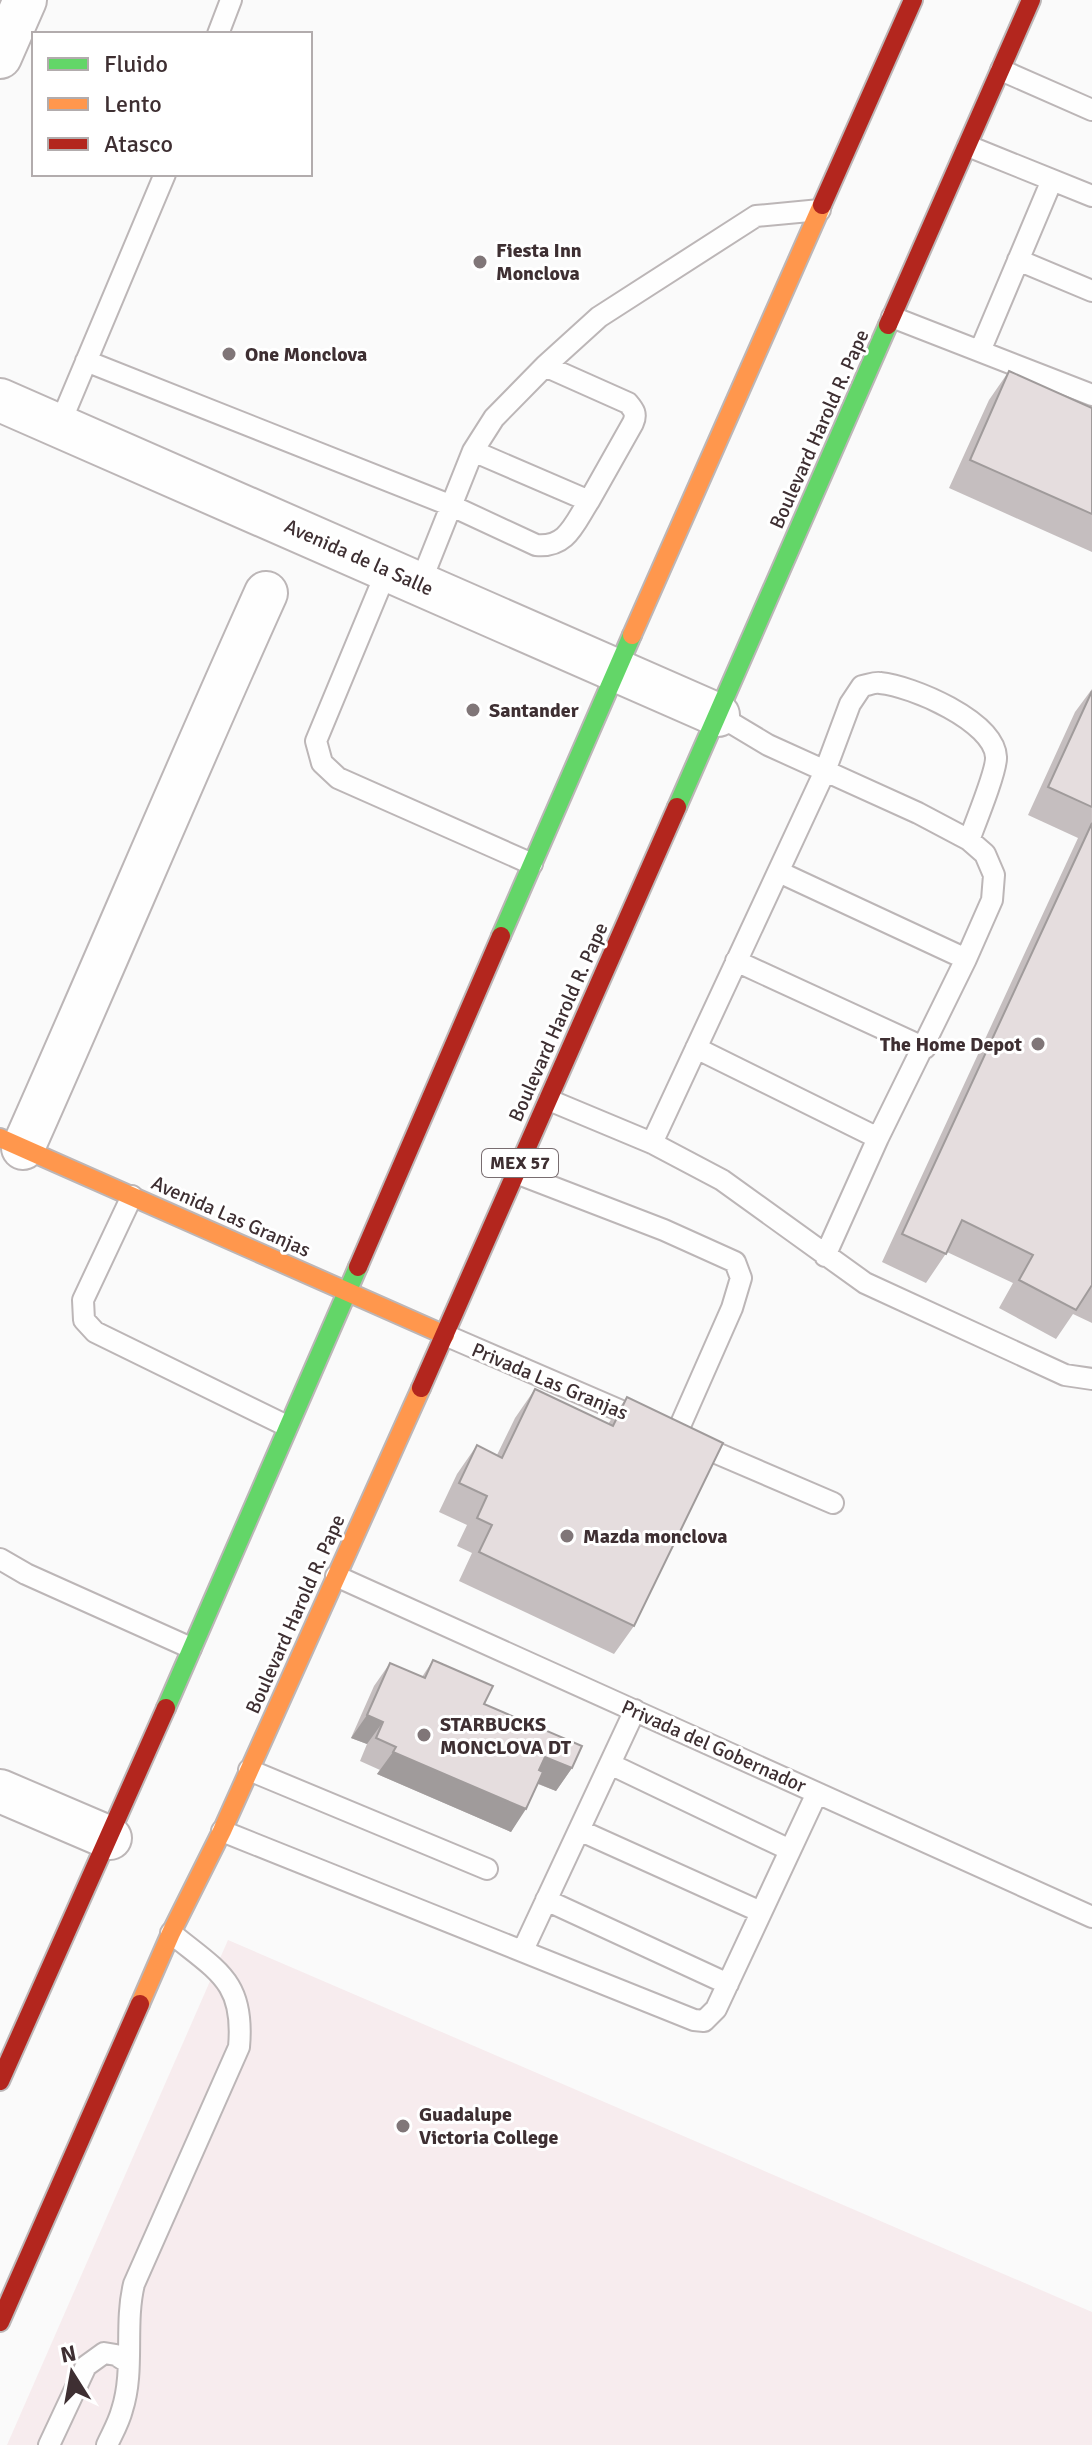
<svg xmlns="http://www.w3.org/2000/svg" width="1092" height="2445" font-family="Signika,sans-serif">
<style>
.built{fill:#f7ecee}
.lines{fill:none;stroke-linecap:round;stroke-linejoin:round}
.lane-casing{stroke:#bcb6b7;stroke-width:24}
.street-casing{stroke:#bcb6b7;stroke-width:46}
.fast-casing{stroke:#bcb6b7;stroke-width:22}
.slow-casing{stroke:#bcb6b7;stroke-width:22}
.jam-casing{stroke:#bcb6b7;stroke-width:22}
.lane{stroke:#fefefe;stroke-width:20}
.street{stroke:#fefefe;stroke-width:42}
.fast{stroke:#63d668;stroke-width:18}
.slow{stroke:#ff974d;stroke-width:18}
.jam{stroke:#b3261e;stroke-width:18}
.wall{fill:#c5bebf}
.shaded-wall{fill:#a09b9b}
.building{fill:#e5ddde;stroke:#a09b9b;stroke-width:2}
.poi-dot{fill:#807678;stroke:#fff;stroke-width:3}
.labels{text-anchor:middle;stroke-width:6;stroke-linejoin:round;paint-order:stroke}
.shield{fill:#fff;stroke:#786d70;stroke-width:2}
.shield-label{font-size:18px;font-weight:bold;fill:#3e2f32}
.poi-label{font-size:20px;font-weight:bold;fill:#3e2f32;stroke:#fff;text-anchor:start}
.street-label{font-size:20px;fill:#3e2f32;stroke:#fff}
</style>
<rect width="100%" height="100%" fill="#fafafa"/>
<path class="built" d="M228,1940l864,372v133h-1085z"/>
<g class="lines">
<defs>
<path id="lane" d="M218,34l13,-34
M1001,70l91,40
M968,146l124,50
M1018,260l74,31
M892,317l200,78
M980,351l72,-171
M86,361l366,145 84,39c31,3 38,-21 53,-44
M59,426l106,-252
M473,451l116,50 44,-78c4,-9 1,-13 -5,-20l-83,-37
M387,570l-71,171 6,22 16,15 194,86
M420,584l53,-133 21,-33 51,-52 54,-49 157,-101 64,-6
M718,715l50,30 150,68 51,27 16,14 9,21 -2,25 -26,59 -88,179 -53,118
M779,872l187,87
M736,961l189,87
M696,1048l182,90
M549,1100l103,43 70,37 143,103 200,92 27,4
M652,1143l173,-372 25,-67 12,-18c6,-1 13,-4 18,-3 32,3 114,38 116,74 1,13 -21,67 -27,83
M516,1173l148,57 71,32 6,16 -9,30 -56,127
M132,1196l-49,104 1,20 11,12 192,94
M445,1335l197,85
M693,1443l140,60
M0,1559l26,15 165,74
M336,1576l756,341
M610,1764l180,86
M249,1770l238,99
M579,1830l182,82
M222,1831l472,189 10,1 12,-12 101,-216
M546,1900l182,84
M523,1950l112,-240
M49,2445l37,-79 18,-13 12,2 11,7
M107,2445c5,-11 12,-23 15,-35 13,-40 2,-85 12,-126l105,-237c6,-66 -22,-76 -68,-114"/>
<path id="street" d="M0,57l25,-57
M0,400l718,315
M23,1148c82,-184 160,-371 243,-555
M0,1791l110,47"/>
<path id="fast" d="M677,807l211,-482
M501,936l131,-301
M166,1708l192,-441"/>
<path id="slow" d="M632,635l190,-430
M0,1138l445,197
M140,2004l31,-71 51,-102 199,-443"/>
<path id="jam" d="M822,205l91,-205
M888,325l143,-325
M358,1267l143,-331
M421,1388l256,-581
M0,2081l166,-373
M0,2322l140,-318"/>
</defs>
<use href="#lane" class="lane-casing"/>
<use href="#street" class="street-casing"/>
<use href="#fast" class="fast-casing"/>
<use href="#slow" class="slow-casing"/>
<use href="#jam" class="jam-casing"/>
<use href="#lane" class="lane"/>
<use href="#street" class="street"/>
<use href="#fast" class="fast"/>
<use href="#slow" class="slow"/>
<use href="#jam" class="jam"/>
</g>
<path class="wall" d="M1009,371l83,37v144l-143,-64 40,-88z
M1092,689v634l-19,-9 -17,25 -57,-31 14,-25 -66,-31 -21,31 -44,-21 196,-424 -50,-23 47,-103z
M535,1389l73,35 19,-27 7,229 -20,28 -155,-73 13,-28 -15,-7 10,-21 -28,-13 18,-38 20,-29 20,10 18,-37z
M433,1660l51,44 88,64 -16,23 -18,-7 -27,48 -134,-58 3,-4 -20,-9 7,-17 -16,-6 23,-52 16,-23 32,14z"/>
<path class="shaded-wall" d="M367,1715l16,7 -16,22 -16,-6z
M393,1752l133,57 -15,23 -134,-58z
M545,1757l27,11 -16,23 -27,-11z"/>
<path class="building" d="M1009,371l83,37v106l-122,-54z
M1092,691v116l-44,-20z
M1092,823v462l-16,25 -57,-30 14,-25 -71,-35 -16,34 -44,-20z
M535,1389l78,37 14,-29 96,46 -89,183 -155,-74 13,-27 -15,-7 10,-22 -28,-13 18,-38 25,13z
M433,1660l60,26 -9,18 98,42 -10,22 -27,-11 -6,13 4,2 -17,37 -133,-57 3,-5 -20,-9 7,-16 -16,-7 23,-52 35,15z"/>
<g class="poi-dot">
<circle cx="480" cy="262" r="8"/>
<circle cx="229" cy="354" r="8"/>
<circle cx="473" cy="710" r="8"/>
<circle cx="1038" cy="1044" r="8"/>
<circle cx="567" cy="1536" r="8"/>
<circle cx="424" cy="1735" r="8"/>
<circle cx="403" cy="2126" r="8"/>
</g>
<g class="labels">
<rect class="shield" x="482" y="1149" width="76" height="28" rx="6"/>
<g class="shield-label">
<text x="520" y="1169">MEX 57</text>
</g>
<g class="poi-label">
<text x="496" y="257">Fiesta Inn<tspan x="496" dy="23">Monclova</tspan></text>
<text x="245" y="361">One Monclova</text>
<text x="489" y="717">Santander</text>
<text x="1022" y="1051" text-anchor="end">The Home Depot</text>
<text x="583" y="1543">Mazda monclova</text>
<text x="440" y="1731">STARBUCKS<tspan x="440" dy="23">MONCLOVA DT</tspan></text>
<text x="419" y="2121">Guadalupe<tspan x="419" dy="23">Victoria College</tspan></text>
</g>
<g class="street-label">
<text transform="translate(819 429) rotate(-66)" y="7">Boulevard Harold R. Pape</text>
<text transform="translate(359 557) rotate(24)" y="7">Avenida de la Salle</text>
<text transform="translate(558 1022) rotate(-66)" y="7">Boulevard Harold R. Pape</text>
<text transform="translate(231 1216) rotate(24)" y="7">Avenida Las Granjas</text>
<text transform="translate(550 1381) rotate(23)" y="7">Privada Las Granjas</text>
<text transform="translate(295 1614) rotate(-66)" y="7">Boulevard Harold R. Pape</text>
<text transform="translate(714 1746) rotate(24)" y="7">Privada del Gobernador</text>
</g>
</g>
<rect x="32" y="32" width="280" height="144" fill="#ffffff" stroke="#b2acad" stroke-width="2"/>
<rect x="48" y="58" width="40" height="12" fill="#63d668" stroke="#b2acad" stroke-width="2"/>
<text x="104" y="72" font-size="24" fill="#3e2f32">Fluido</text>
<rect x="48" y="98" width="40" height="12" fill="#ff974d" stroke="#b2acad" stroke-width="2"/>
<text x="104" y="112" font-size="24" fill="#3e2f32">Lento</text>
<rect x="48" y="138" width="40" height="12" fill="#b3261e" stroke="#b2acad" stroke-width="2"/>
<text x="104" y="152" font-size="24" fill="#3e2f32">Atasco</text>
<g transform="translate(72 2373) rotate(349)" stroke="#ffffff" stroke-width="6" paint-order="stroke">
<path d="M0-6L14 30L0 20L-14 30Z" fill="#3e2f32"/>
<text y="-12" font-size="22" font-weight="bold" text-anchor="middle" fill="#3e2f32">N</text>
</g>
</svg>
